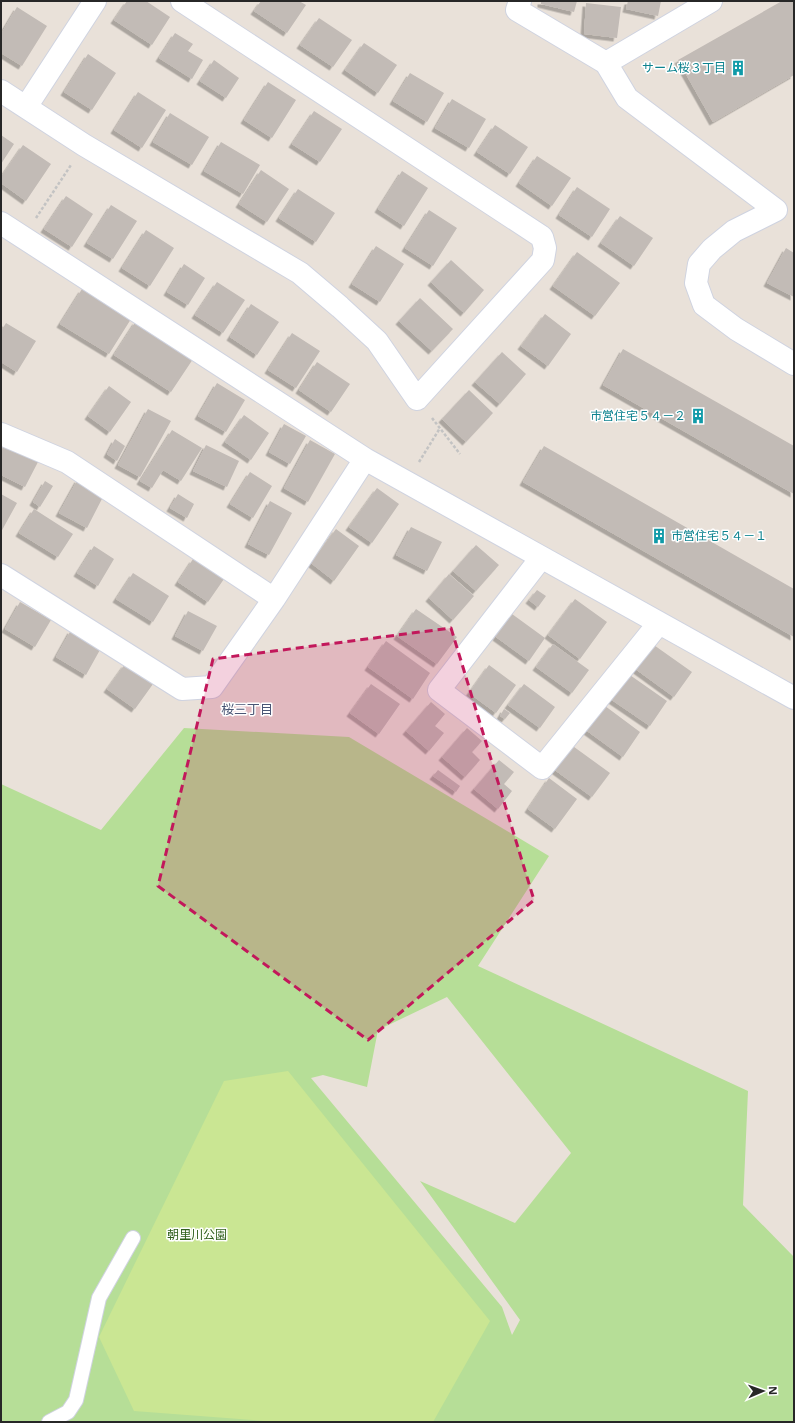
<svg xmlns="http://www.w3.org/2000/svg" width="795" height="1423" font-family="'Noto Sans','Noto Sans JP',sans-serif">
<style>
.green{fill:#b6de97;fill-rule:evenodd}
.pitch{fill:#cae693}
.building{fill:#c2bbb6;filter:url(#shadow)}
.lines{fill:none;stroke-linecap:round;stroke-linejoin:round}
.service-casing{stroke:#cfd3e0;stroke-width:16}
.minor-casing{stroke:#cfd3e0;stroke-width:24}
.path{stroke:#c3c3c3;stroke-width:2.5;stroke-dasharray:3 2;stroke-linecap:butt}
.service{stroke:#fff;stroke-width:14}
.minor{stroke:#fff;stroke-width:22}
.marked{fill:#c2185b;fill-opacity:0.2;stroke:#c2185b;stroke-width:3;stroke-dasharray:8 5;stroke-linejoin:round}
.labels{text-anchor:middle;stroke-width:3;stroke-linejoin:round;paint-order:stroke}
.culture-label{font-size:12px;fill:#0d838f;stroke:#fff;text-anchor:end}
.park-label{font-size:12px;fill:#30601c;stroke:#fff}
.neighbourhood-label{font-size:13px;fill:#4a5675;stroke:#fff}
</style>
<defs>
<filter id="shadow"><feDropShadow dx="-3.5" dy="3.5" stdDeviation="0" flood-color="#0004"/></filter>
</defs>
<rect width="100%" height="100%" fill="#e9e1d9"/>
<path class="green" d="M184,728l165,9 200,119 -71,110 270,125 -5,114 51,52v165h-793v-638l100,46zM447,997l124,156 -56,70 -95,-42 100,139 -8,15 -10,-28 -191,-229 12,-3 44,12 11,-57z"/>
<path class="pitch" d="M288,1071l202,250 -57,101h-155l-144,-11 -35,-74 125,-256z"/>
<path class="building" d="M127,1h19l24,16 -18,28 -38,-25z
M261,1h38l7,4 -19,28 -33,-22z
M541,1h36l-3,11 -33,-8z
M628,1h33l-3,15 -32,-7z
M782,1h12v74l-81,47 -35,-62z
M586,3l35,4 -4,31 -33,-4z
M17,7l30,19 -25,40 -21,-13v-19z
M319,18l33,22 -19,27 -33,-22z
M175,33l18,11 -5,7 15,9 -11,19 -33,-21z
M364,43l33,22 -19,28 -33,-23z
M88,54l28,19 -24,37 -28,-18z
M214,60l25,18 -13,20 -26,-17z
M410,73l34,20 -17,29 -34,-21z
M268,82l28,18 -24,38 -28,-18z
M138,92l28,18 -24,38 -28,-18z
M452,99l34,20 -17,29 -34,-20z
M314,111l28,18 -22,33 -28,-18z
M170,113l39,24 -17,28 -39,-23z
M495,125l33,22 -18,27 -33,-22z
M1,135l13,9 -13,20z
M221,142l39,23 -17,29 -39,-23z
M23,145l28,19 -25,37 -25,-18v-6z
M537,156l34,22 -19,28 -33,-23z
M261,170l28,19 -22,33 -28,-18z
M402,171l26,17 -24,38 -26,-17z
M577,187l33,22 -18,28 -33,-22z
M298,189l37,24 -19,29 -37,-24z
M66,196l27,18 -21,33 -28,-18z
M111,205l26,16 -24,38 -26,-16z
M429,210l28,18 -24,38 -28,-18z
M620,216l33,22 -19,28 -33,-23z
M146,230l28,18 -24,38 -28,-18z
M376,246l28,18 -24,38 -28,-18z
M786,248l8,5v44l-27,-14z
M577,252l43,31 -25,33 -42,-30z
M451,260l33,30 -20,23 -33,-31z
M184,264l21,14 -17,27 -21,-13z
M217,282l28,18 -22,33 -28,-18z
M82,289l49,30 -22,35 -49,-30z
M420,298l33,31 -21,22 -33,-30z
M251,304l28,18 -22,33 -27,-18z
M545,314l26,20 -23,32 -27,-20z
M136,321l57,38 -22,33 -57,-37z
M6,323l30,18 -19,31 -16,-10v-31z
M292,333l28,18 -24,37 -28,-18z
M623,349l171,97v48l-191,-109z
M502,352l24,22 -26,30 -25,-22z
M317,362l33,22 -19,28 -32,-22z
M217,383l28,17 -19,32 -28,-16z
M109,386l22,16 -21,30 -22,-16z
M469,390l24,23 -27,29 -24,-23z
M148,409l23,12 -31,56 -22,-12z
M244,415l25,18 -18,27 -26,-18z
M284,424l22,12 -16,28 -21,-12z
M172,430l30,18 -21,33 -18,-11 -11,18 -12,-7z
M115,439l10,7 -8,15 -10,-7z
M310,440l25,14 -27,48 -24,-14z
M5,444l33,18 -13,25 -24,-12v-22z
M206,445l33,16 -12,26 -34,-16z
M544,446l250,143v48l-271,-155z
M250,472l22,14 -19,32 -23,-14z
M78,479l27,14 -18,35 -28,-15z
M45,481l8,5 -13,21 -7,-5z
M377,488l22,16 -27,39 -23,-16z
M1,494l16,9 -16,29z
M178,494l16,10 -7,14 -17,-10z
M270,501l22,12 -23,42 -21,-11z
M34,509l39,25 -15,23 -39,-24z
M411,527l31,15 -15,29 -31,-16z
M336,529l23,17 -25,35 -23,-18z
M476,545l23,20 -23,26 -23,-20z
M94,546l20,13 -16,27 -21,-13z
M193,559l31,20 -16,23 -30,-20z
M133,573l36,23 -16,26 -37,-23z
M449,574l25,22 -21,24 -24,-22z
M537,590l9,6 -8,11 -9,-7z
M575,599l32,23 -27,37 -32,-24z
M20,602l31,18 -16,27 -30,-18z
M416,609l41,28 -20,27 -40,-28z
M188,611l29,15 -14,25 -28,-15z
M512,614l33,24 -16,23 -33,-24z
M71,630l30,18 -15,27 -30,-18z
M386,641l44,32 -17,26 -45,-32z
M651,643l41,29 -18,25 -40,-29z
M553,644l36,26 -17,23 -36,-26z
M125,664l28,20 -18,25 -28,-20z
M489,665l27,20 -20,28 -27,-20z
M627,673l40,28 -17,25 -41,-28z
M371,684l29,20 -21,30 -29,-21z
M524,684l31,23 -15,21 -32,-23z
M431,702l14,12 -10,12 9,7 -15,18 -23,-20z
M601,703l39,29 -17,25 -40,-29z
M504,709l6,4 -5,6 -5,-3z
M467,728l15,13 -10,11 8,8 -15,17 -23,-20z
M570,744l40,29 -18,24 -40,-29z
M499,760l15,12 -10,12 8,7 -14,18 -24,-20z
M438,770l22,16 -4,6 -23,-16z
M549,778l28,21 -22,30 -27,-20z"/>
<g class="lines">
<defs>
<path id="service" d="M49,1422l19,-10 8,-12 23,-102 34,-60"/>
<path id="minor" d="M520,1l-3,9 89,53 21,35 149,112 -42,21 -22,18 -13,15 -3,19 8,22 32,24 58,35
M606,63l105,-62
M1,91l83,54 216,128 40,34 37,34 40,58 126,-139 2,-12 -3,-11 -360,-236
M26,107l69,-106
M1,223l364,236 429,239
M1,434l66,28 207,137 91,-140
M541,558l-102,132 103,78 117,-145
M1,575l181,114 30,-2 62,-88"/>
</defs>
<use href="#service" class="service-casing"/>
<use href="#minor" class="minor-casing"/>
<path class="path" d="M36,218l35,-53
M432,418l28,36
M419,462l21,-34"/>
<use href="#service" class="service"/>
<use href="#minor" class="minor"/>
</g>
<path class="marked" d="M451,628l83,272 -166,140 -210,-154 55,-227z"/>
<defs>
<symbol id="building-bare" viewBox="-9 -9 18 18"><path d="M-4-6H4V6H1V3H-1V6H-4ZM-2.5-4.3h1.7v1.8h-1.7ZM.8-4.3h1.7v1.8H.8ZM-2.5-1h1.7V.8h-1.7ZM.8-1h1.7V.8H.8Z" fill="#0f9aa8" stroke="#fff" stroke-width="2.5" paint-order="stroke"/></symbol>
</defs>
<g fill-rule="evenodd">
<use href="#building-bare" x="727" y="57" width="22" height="22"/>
<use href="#building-bare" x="687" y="405" width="22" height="22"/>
<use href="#building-bare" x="648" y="525" width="22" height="22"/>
</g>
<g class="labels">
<g class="culture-label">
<text x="726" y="72">サーム桜３丁目</text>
<text x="686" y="420">市営住宅５４－２</text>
<text x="671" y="540" text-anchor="start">市営住宅５４－１</text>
</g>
<g class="park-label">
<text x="197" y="1239">朝里川公園</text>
</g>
<g class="neighbourhood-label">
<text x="247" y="714">桜三丁目</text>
</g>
</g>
<rect width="795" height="1423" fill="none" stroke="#272727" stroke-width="4"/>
<g transform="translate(763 1391) rotate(88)" stroke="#ffffff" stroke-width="3" paint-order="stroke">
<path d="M0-3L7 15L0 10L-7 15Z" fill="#272727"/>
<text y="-6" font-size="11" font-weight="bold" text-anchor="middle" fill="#272727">N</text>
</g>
</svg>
